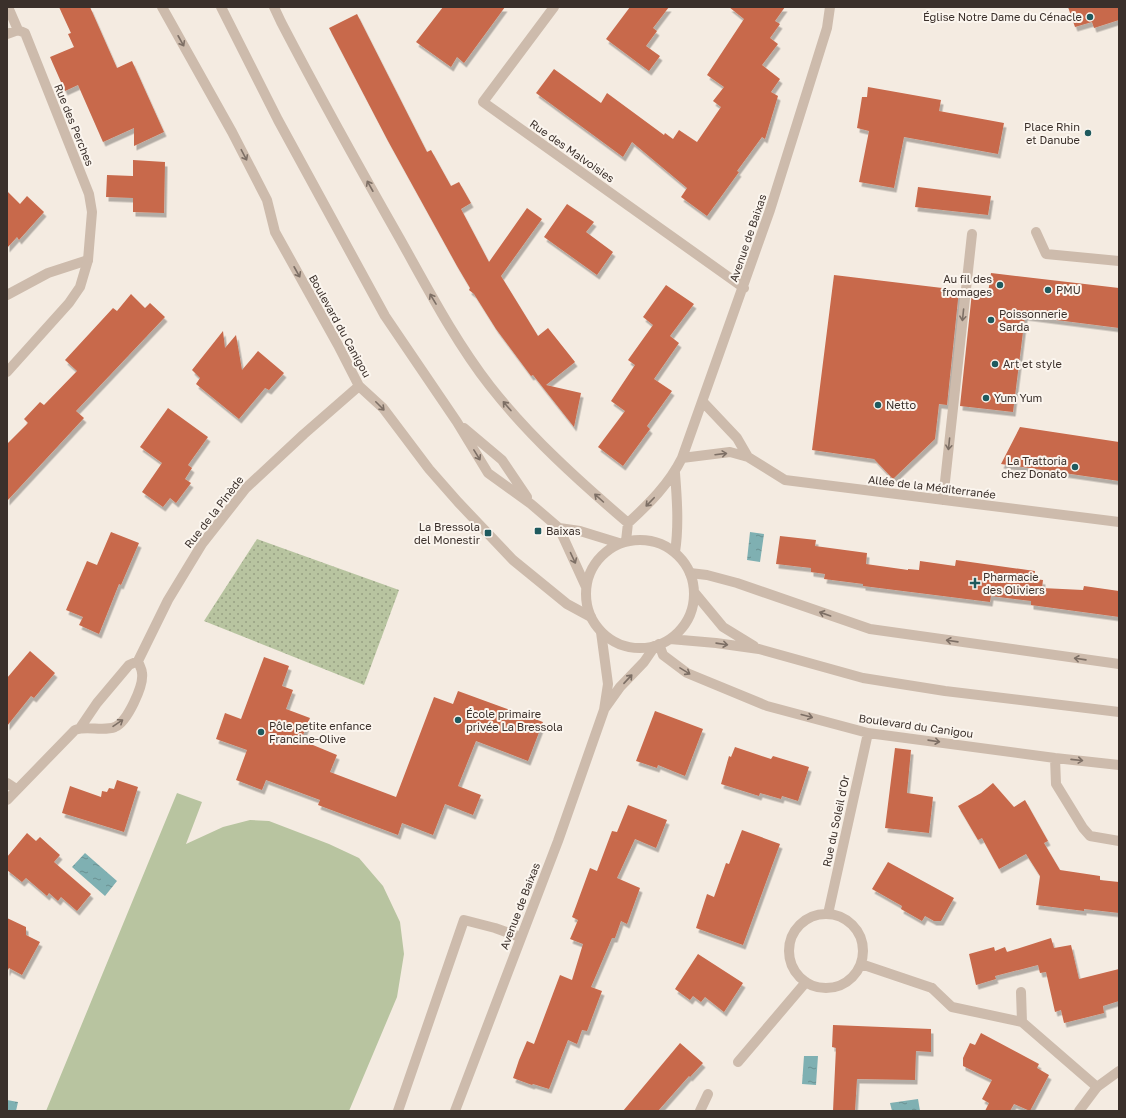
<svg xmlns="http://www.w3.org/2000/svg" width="1126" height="1118" font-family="'Golos Text',sans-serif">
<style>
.park{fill:url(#park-dots)}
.garden{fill:#b8c4a0}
.water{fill:url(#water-ripples)}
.building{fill:#c8694b;filter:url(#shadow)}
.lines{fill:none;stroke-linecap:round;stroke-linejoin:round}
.service{stroke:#cdbbac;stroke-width:10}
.pedestrian{stroke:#cdbbac;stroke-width:10}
.minor{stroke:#cdbbac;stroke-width:10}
.tertiary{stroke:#cdbbac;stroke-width:10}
.oneway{stroke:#7d6f65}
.poi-dot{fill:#1f5a5e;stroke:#fbf5ee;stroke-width:1.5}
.labels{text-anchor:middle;stroke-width:4;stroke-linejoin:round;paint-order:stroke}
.poi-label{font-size:11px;fill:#3b302b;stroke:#fbf5ee;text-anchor:start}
.street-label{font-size:11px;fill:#3b302b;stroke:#fbf5ee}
</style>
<defs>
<pattern id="park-dots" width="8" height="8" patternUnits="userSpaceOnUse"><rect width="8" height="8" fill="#b8c4a0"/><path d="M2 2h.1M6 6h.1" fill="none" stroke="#97a083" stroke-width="1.8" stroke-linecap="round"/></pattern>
<pattern id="water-ripples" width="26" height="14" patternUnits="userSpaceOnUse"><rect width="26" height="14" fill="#7fb0b2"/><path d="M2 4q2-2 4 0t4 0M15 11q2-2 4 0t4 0" fill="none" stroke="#699091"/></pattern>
<filter id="shadow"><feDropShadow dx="2.5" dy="4.5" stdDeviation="0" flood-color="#0004"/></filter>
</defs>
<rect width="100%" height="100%" fill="#f4ebe1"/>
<path class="park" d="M257,539l142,51 -35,95 -160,-64z"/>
<path class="garden" d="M177,793l25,9 -16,42 37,-17 27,-7 19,1 60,23 30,14 24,28 17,36 4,32 -7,43 -48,114h-303z"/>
<path class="water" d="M750,532l14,2 -4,28 -13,-2z
M85,853l32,28 -12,15 -33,-29z
M804,1056h14l-2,29 -14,-1z
M918,1099l2,12h-28l-2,-8z
M7,1100l11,2 -2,9h-9z"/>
<path class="building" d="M59,7h31l27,61 15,-7 32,71 -30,14v-18l-31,14 -25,-57 -13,6 -15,-34 24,-10 -6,-13 3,-1z
M443,7h62l-41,56 -7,-6 -6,10 -35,-25z
M630,7h39l-16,21 4,3 -11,15 14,10 -11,15 -43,-32z
M729,7h56l-10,14 5,3 -10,14 8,6 -16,21 18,14 -9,13 7,4 -13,43 -3,-2 -25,34 2,1 -32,44 -26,-19 6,-9 -55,-46 -9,15 -87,-64 18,-24 47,34 6,-10 57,42 1,-2 8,6 6,-9 18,12 24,-35 -8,-6 11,-14 -17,-12 37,-56z
M1068,7h51v13l-25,8 -2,-6 -17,5z
M357,14l70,138 4,-2 20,36 8,-4 12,21 -10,6 28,53 38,-54 15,11 -41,57 37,60 10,-8 27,34 -29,23 35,8 -7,34 -41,-52 -2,1 -35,-47 -22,-35 -5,-4 1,-2 -13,-22 -69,-125 -59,-113z
M868,87l73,13 -2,11 65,12 -6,31 -94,-17 -10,51 -35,-6 10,-51 -12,-3 5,-31h5z
M133,160l32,2 -1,51 -31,-1v-14l-27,-1 1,-22 26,1z
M918,187l73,9 -3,19 -73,-8z
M7,191l13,13 7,-8 17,16 -25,28 -2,-3 -10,11z
M567,204l27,18 -8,10 27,20 -16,23 -53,-38z
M991,273l128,15v40l-94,-12 -12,96 -53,-6 12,-114 16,1z
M834,275l125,15 -12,115 -8,-1 -4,35 -42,40 -19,-20 -62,-9z
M666,285l28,19 -24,32 9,7 -25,36 18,12 -25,35 3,3 -27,37 -25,-19 27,-36 -14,-10 24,-36 -7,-5 25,-35 -10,-8z
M131,294l14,14 5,-5 15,14 -89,94 8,7 -77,83v-57l21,-21 -4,-4 16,-17 4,3 33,-34 -12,-11 48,-52 4,3z
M223,331l2,17 11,-13 6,35 16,-19 26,22 -15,17 -4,-2 -26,31 -43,-35 4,-6 -8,-8z
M168,408l40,29 -20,28 4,3 -7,11 6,4 -15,20 -6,-5 -7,9 -21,-15 20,-29 -22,-16z
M1020,427l99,15v39l-118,-17z
M111,532l28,11 -18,42 -2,-1 -20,50 -20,-9 4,-8 -17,-7 21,-49 10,4z
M780,536l36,4 -1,6 52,7 -1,11 42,6v-1l11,1 1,-9 35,5 1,-6 79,11 -1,8 9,1 -1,8 41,2 1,-4 35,5v26l-88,-12v-4l-40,-5 -1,6 -127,-16v-2l-39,-5 1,-5 -14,-2v-4l-35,-4z
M30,651l25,22 -21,25 -3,-2 -24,30v-48z
M264,657l25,9 -7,20 11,4 -7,19 24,9 -9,22 36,15 -7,17 66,25 38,-100 19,7 5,-13 85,31 -15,39 -52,-20 -18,45 23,9 -8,20 -28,-11 -12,31 -31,-12 -4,12 -80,-30 2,-5 -54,-20 -4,10 -26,-10 11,-30 -31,-11 9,-26 16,6z
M655,711l48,18 -18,47 -27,-11 -1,3 -21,-7z
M735,747l36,12 2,-3 36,11 -11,34 -16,-5 -1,3 -21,-6 -1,3 -38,-12 8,-28 2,1z
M895,748l16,2 -4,43 26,4 -4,36 -44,-5z
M117,780l21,7 -14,45 -62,-19 8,-27 31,11 1,-6 5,1 2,-4 5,1z
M993,783l21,24 11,-7 23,41 -4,2 16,27 40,6v4l19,2v31l-35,-4v2l-48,-6 4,-29 -14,-22 -27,15 -17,-31 -4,2 -20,-34 23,-13z
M628,805l39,15 -11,28 -21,-9 -18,39 23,10 -13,36 -6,-3 -6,17h-3l-21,49 11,4 -15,40 -5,-1 -5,14 -9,-4 -19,49 -16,-5 -1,1 -19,-7 6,-18 8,-19 7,3 26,-69 12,5 11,-36 -13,-5 8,-19 -6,-3 18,-49 7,3 15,-40 5,1z
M742,830l38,14 -37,101 -47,-17 11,-34 7,3 12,-34 3,1z
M27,833l9,8 4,-4 20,18 -6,7 37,32 -14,17 -16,-14 -3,4 -9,-8 -2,3 -21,-18 -4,4 -15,-12v-13z
M888,862l66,36 -13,23h-7l-9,-5 -3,5 -21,-12 1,-3 -30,-17z
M7,918l19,9v8l14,7 -18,33 -13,-7 -2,4z
M1051,938l3,10 17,-3 8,34 40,-10v32l-16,5 1,7 -40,10 -3,-13 -6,2 -9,-40 -6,1 -2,-8 -43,11 1,3 -20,6 -7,-31 25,-7 1,4 10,-4 2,5z
M698,954l45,29 -19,29 -19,-15 -4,5 -8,-6 -3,4 -15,-11z
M833,1025l98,4v23l-15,-1 -1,29 -58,-1 -2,32h-22l3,-63 -4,-1z
M981,1033l58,31 -2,4 12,7 -19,36 -16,-7 -4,7h-25l4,-8 -7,-4 10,-19 -29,-14v-8l7,-15 5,2z
M680,1043l23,20 -13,14 -1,-1 -31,35h-35z"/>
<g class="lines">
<path class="service" d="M1036,232l10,22 73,7
M932,988l20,19 70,15 75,65
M1021,992l1,30
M398,1111l66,-191 31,8 25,9"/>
<path class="pedestrian" d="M7,295l41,-22 40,-13"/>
<path class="minor" d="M162,7l70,125 35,68 8,32 63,113 21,41 24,22 46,61 29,33 55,58 54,44 24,13
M274,7l7,15c38,73 78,145 119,217 28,50 55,102 90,147 40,51 89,95 138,137
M554,7l-71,95 261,186
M7,34l11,-4
M7,372l62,-69 11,-16 8,-27 4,-48 -3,-18 -64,-161 -7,-3 -10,-23
M748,457l37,23 334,42
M682,458l48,-6 18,5 -11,-19 -34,-36
M675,473c2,26 4,53 0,79
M943,500l29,-266
M626,541l2,-18c21,-19 41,-39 54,-65l88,-248 57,-182 3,-21
M690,573l17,2 30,8 133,46 249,35
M659,644l4,11 24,18 80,33 101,27 187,25 64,7
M605,708l15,-21 24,-25 11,-16
M80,728l17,-25 32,-38 9,-4 30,-61 34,-56 44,-56 58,-54 55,-48
M1055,758l1,26 27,44 7,8 29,5
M7,783l9,6
M7,800l68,-70c12,-5 27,2 40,-3 12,-5 29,-41 27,-54 0,-4 -3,-8 -4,-12
M828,914l40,-181
M789 951a37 37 0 1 1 74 0a37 37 0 1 1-74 0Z
M861,964l71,24
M738,1062l68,-80
M455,1111l103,-270 46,-131 4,-26 -7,-52
M700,1111l8,-17
M1079,1111l18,-24 22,-16"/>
<path class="tertiary" d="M221,7l57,113 107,196 72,106 31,51 43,31 28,24 27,59
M464,428l38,32 25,37
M559,528l21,3 39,12
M586 594a54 54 0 1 1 108 0a54 54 0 1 1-108 0Z
M694,592l29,35 31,19
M670,639l46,4 43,6 104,29 82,13 174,21"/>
</g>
<defs><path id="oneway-shaft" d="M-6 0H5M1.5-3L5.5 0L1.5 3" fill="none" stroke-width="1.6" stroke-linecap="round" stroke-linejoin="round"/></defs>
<g class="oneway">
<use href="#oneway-shaft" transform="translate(181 41) rotate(61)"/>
<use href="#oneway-shaft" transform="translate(244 155) rotate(62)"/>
<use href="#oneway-shaft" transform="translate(370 186) rotate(-119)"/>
<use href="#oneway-shaft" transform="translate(297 272) rotate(61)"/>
<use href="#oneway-shaft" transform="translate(433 299) rotate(-121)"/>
<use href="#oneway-shaft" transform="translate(963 315) rotate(96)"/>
<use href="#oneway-shaft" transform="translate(380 406) rotate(45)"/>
<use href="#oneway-shaft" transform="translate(507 406) rotate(-131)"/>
<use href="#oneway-shaft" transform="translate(949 444) rotate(96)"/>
<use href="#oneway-shaft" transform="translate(721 454) rotate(-7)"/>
<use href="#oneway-shaft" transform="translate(477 455) rotate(58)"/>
<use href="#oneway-shaft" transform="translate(599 498) rotate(-138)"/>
<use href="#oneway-shaft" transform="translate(650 502) rotate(134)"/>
<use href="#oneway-shaft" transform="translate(573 558) rotate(65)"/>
<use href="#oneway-shaft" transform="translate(825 614) rotate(-161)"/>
<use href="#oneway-shaft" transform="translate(952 641) rotate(-172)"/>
<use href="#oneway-shaft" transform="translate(722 644) rotate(8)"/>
<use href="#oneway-shaft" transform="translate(1080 659) rotate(-172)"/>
<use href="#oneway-shaft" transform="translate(685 671) rotate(32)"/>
<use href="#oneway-shaft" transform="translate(628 679) rotate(-47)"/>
<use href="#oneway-shaft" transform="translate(807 716) rotate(15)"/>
<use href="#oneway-shaft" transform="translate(118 723) rotate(-34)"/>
<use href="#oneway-shaft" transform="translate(934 741) rotate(8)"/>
<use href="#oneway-shaft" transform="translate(1077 760) rotate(6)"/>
</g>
<g class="poi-dot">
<circle cx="1090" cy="17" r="4"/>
<circle cx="1088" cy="133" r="4"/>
<circle cx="1000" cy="285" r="4"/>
<circle cx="1048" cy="290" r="4"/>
<circle cx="991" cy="320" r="4"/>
<circle cx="995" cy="364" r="4"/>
<circle cx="986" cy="398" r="4"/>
<circle cx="878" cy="405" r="4"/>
<circle cx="1075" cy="467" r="4"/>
<rect x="534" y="527" width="8" height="8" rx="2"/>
<rect x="484" y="529" width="8" height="8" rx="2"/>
<path d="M973 577h4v4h4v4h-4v4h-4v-4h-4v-4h4z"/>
<circle cx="458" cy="720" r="4"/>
<circle cx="261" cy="732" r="4"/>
</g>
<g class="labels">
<g class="poi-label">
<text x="1082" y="21" text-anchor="end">Église Notre Dame du Cénacle</text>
<text x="1080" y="131" text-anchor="end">Place Rhin<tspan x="1080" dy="13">et Danube</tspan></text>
<text x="992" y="283" text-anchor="end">Au fil des<tspan x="992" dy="13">fromages</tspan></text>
<text x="1056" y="294">PMU</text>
<text x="999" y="318">Poissonnerie<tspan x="999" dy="13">Sarda</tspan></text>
<text x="1003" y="368">Art et style</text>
<text x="994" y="402">Yum Yum</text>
<text x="886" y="409">Netto</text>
<text x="1067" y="465" text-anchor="end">La Trattoria<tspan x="1067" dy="13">chez Donato</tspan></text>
<text x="480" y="531" text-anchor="end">La Bressola<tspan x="480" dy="13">del Monestir</tspan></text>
<text x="546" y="535">Baixas</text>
<text x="983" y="581">Pharmacie<tspan x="983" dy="13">des Oliviers</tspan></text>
<text x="466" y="718">École primaire<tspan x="466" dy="13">privée La Bressola</tspan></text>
<text x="269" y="730">Pôle petite enfance<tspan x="269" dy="13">Francine-Olive</tspan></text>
</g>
<g class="street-label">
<text transform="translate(74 125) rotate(68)" y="4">Rue des Perches</text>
<text transform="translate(572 151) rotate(35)" y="4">Rue des Malvoisies</text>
<text transform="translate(748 238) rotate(-71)" y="4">Avenue de Baixas</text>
<text transform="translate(340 326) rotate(61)" y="4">Boulevard du Canigou</text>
<text transform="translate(932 487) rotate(7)" y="4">Allée de la Méditerranée</text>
<text transform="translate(214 512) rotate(-52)" y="4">Rue de la Pinède</text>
<text transform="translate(916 726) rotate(8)" y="4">Boulevard du Canigou</text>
<text transform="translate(836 821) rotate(-78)" y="4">Rue du Soleil d'Or</text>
<text transform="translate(520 906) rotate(-69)" y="4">Avenue de Baixas</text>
</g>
</g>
<rect width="1126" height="1118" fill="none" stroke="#3b302b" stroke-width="16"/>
</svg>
